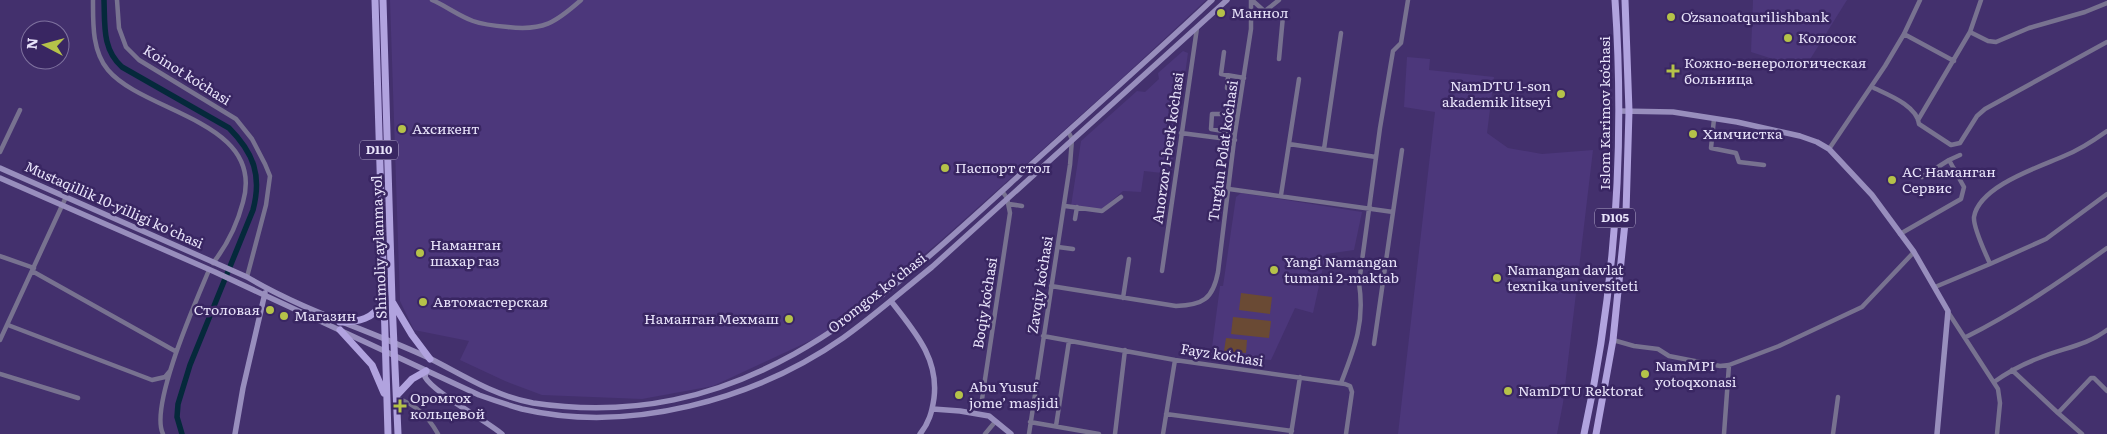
<svg xmlns="http://www.w3.org/2000/svg" width="2107" height="434" font-family="Literata,serif">
<style>
.built{fill:#4c377b}
.green{fill:#6a4a34}
.lines{fill:none;stroke-linecap:round;stroke-linejoin:round}
.canal{stroke:#05293b;stroke-width:5.5}
.street{stroke:#787290;stroke-width:4.5}
.secondary{stroke:#988ebd;stroke-width:5.5}
.primary{stroke:#b1a3df;stroke-width:7}
.poi-dot{fill:#b5c249;stroke:#392662;stroke-width:2}
.labels{text-anchor:middle;stroke-width:5;stroke-linejoin:round;paint-order:stroke}
.shield{fill:#392662;stroke:#b4aacc;stroke-width:1}
.shield-label{font-size:12px;font-weight:bold;fill:#e8e3fa}
.poi-label{font-size:14px;fill:#e8e3fa;stroke:#392662;text-anchor:start}
.street-label{font-size:14px;fill:#e8e3fa;stroke:#392662}
</style>
<rect width="100%" height="100%" fill="#43306d"/>
<path class="built" d="M390,0h816l-87,81 -181,162 -107,88 -118,55 -71,13 -100,-4 -37,-14 -45,-21 9,-19 -55,-11 -14,-29z
M1753,0h94l-43,69 -53,-17z
M1183,51l5,2 -17,121 -27,-3 -3,21 -18,-1 -23,20 -29,-5 10,-65 56,-50 8,1 14,-13 -1,-6z
M1407,57l23,2 -1,11 65,7 -7,56 21,15 34,6 51,-4 -30,253 -6,31h-159l37,-322 -31,-5z
M1241,193l121,19 -8,38 -28,4 -13,59 -18,-5 -24,52 -60,-5 9,-69h3l13,-89z"/>
<path class="green" d="M1241,293l31,4 -2,17 -31,-4z
M1233,317l38,4 -2,17 -38,-4z
M1226,338l21,2 -1,13 -22,-2z"/>
<g class="lines">
<path class="canal" d="M104,0c1,25 -2,49 18,67l107,61c25,25 33,48 24,82l-63,155 -12,39 -1,13 5,17"/>
<path class="street" d="M93,0c0,23 -1,51 15,70 36,43 158,51 135,132 -6,23 -15,42 -30,61
M117,0l2,28 7,19 13,13 97,59 16,20 13,25 5,12 -4,29 -19,72
M432,0c14,6 27,16 41,21 11,4 23,5 35,6 35,4 47,-4 73,-27
M1252,0l19,17 12,-1 -4,43
M1265,11l14,-11
M1970,32l18,9 8,1 33,-14 56,-16 22,-9
M1904,34l50,27
M1224,52l-3,22 23,4
M1872,87c14,7 45,18 47,37l32,21 9,-2 17,-27 8,-7 122,-67
M1227,88l1,-11
M1222,114h-10l-1,15 24,4
M1714,119l-3,29 25,5 3,9 25,3
M1918,120l52,-88 11,-32
M1181,133l54,7
M1289,144l87,13
M1324,149l17,-116
M1829,149l56,-83 19,-32 16,-34
M0,152l20,-42
M1922,177l27,-17
M1229,189l164,23
M1281,195l18,-116
M1009,204l13,2
M1065,206l37,5 19,-14
M1075,219l2,-12
M1900,234l61,-35 3,-12 -15,-27 11,-5
M1058,247l15,2
M0,256l34,12
M1990,264l56,-25 61,-45
M32,271l143,80
M1162,271l35,-243
M1051,286l125,20c27,-1 37,-7 42,-34l17,-139 16,-104v-29
M1935,287l55,-23c-4,-10 -17,-36 -16,-47 5,-31 65,-50 90,-61 15,-6 29,-15 43,-25
M1123,298l6,-39
M1948,312l50,77 2,14 -3,31
M8,325l144,55 13,-3 5,-6
M1043,336l132,24 170,24 5,2 2,6 -6,42
M1966,337c50,-25 95,-56 141,-89
M0,340l66,-143
M1613,340l21,6 24,3 11,7 51,10 9,-1 50,-19 83,-39 52,-55
M1374,344l28,-194
M2012,370l46,43 33,-35h3l13,13
M0,374l78,24
M1994,382c14,-10 29,-18 45,-24 23,-10 47,-12 68,-28
M1341,383c14,-36 24,-61 18,-100l21,-155 13,-77 8,-8 7,-43
M397,398c19,7 31,18 41,36
M981,406l29,-193 -3,-15 -5,-7
M2058,413l24,21
M1166,414l126,17
M1030,422l69,12
M1056,426l13,-85
M163,434c-14,-28 34,-135 46,-164
M985,434l10,-12
M1029,434l41,-269 2,-26 -4,-8
M1115,434l10,-84
M1163,434l12,-74
M1291,434l9,-57
M1724,434l5,-69
M1833,434l5,-37"/>
<path class="secondary" d="M1619,111l54,1 64,10 63,14 17,6 12,7 43,46 42,57 34,59 -11,123
M0,168l247,109c57,34 122,53 182,81 34,17 65,38 104,45 208,31 340,-94 481,-223 66,-60 133,-119 198,-180
M0,178l215,94 264,123c14,5 29,10 43,14 107,25 232,-9 321,-71 31,-22 59,-47 89,-71l295,-267
M891,301c23,30 48,57 43,97 -2,14 -5,25 -14,36
M426,371l-1,6c9,16 59,42 77,57
M933,409l27,2 29,5 22,18
M235,434l8,-46 22,-95"/>
<path class="primary" d="M375,0l13,434
M383,0l9,301 6,133
M393,303l19,32 18,24
M340,322c19,0 33,-3 43,-20
M340,330l32,35 12,28
M397,395l15,-16 14,-8
M1584,434c31,-142 41,-289 31,-434
M1596,434l17,-94 13,-127 3,-102 -4,-111"/>
</g>
<g class="poi-dot">
<circle cx="1221" cy="13" r="5"/>
<circle cx="1671" cy="17" r="5"/>
<circle cx="1788" cy="38" r="5"/>
<path d="M1670.5 63.5h5v5h5v5h-5v5h-5v-5h-5v-5h5z"/>
<circle cx="1561" cy="94" r="5"/>
<circle cx="402" cy="129" r="5"/>
<circle cx="1693" cy="134" r="5"/>
<circle cx="945" cy="168" r="5"/>
<circle cx="1892" cy="180" r="5"/>
<circle cx="420" cy="253" r="5"/>
<circle cx="1274" cy="270" r="5"/>
<circle cx="1497" cy="278" r="5"/>
<circle cx="423" cy="302" r="5"/>
<circle cx="270" cy="310" r="5"/>
<circle cx="284" cy="316" r="5"/>
<circle cx="789" cy="319" r="5"/>
<circle cx="1645" cy="374" r="5"/>
<circle cx="1508" cy="391" r="5"/>
<circle cx="959" cy="395" r="5"/>
<path d="M397.5 398.5h5v5h5v5h-5v5h-5v-5h-5v-5h5z"/>
</g>
<g class="labels">
<g class="shield">
<rect x="360" y="140.5" width="38" height="19" rx="4"/>
<rect x="1595" y="208.5" width="40" height="19" rx="4"/>
</g>
<g class="shield-label">
<text x="379" y="154">D110</text>
<text x="1615" y="222">D105</text>
</g>
<g class="poi-label">
<text x="1231" y="18">Маннол</text>
<text x="1681" y="22">Oʻzsanoatqurilishbank</text>
<text x="1798" y="43">Колосок</text>
<text x="1684" y="68">Кожно-венерологическая<tspan x="1684" dy="16">больница</tspan></text>
<text x="1551" y="91" text-anchor="end">NamDTU 1-son<tspan x="1551" dy="16">akademik litseyi</tspan></text>
<text x="412" y="134">Ахсикент</text>
<text x="1703" y="139">Химчистка</text>
<text x="955" y="173">Паспорт стол</text>
<text x="1902" y="177">АС Наманган<tspan x="1902" dy="16">Сервис</tspan></text>
<text x="430" y="250">Наманган<tspan x="430" dy="16">шахар газ</tspan></text>
<text x="1284" y="267">Yangi Namangan<tspan x="1284" dy="16">tumani 2-maktab</tspan></text>
<text x="1507" y="275">Namangan davlat<tspan x="1507" dy="16">texnika universiteti</tspan></text>
<text x="433" y="307">Автомастерская</text>
<text x="260" y="315" text-anchor="end">Столовая</text>
<text x="294" y="321">Магазин</text>
<text x="779" y="324" text-anchor="end">Наманган Мехмаш</text>
<text x="1655" y="371">NamMPI<tspan x="1655" dy="16">yotoqxonasi</tspan></text>
<text x="969" y="392">Abu Yusuf<tspan x="969" dy="16">jome’ masjidi</tspan></text>
<text x="1518" y="396">NamDTU Rektorat</text>
<text x="410" y="403">Оромгох<tspan x="410" dy="16">кольцевой</tspan></text>
</g>
<g class="street-label">
<text transform="translate(187 75) rotate(32)" y="5">Koinot koʻchasi</text>
<text transform="translate(1605 113) rotate(-90)" y="5">Islom Karimov koʻchasi</text>
<text transform="translate(1168 148) rotate(-82)" y="5">Anorzor 1-berk koʻchasi</text>
<text transform="translate(1223 151) rotate(-82)" y="5">Turgʻun Poʻlat koʻchasi</text>
<text transform="translate(114 205) rotate(24)" y="5">Mustaqillik 10-yilligi ko'chasi</text>
<text transform="translate(379 247) rotate(-92)" y="5">Shimoliy aylanma yoʻl</text>
<text transform="translate(1040 285) rotate(-81)" y="5">Zavqiy koʻchasi</text>
<text transform="translate(877 293) rotate(-38)" y="5">Oromgox ko‘chasi</text>
<text transform="translate(985 303) rotate(-81)" y="5">Boqiy koʻchasi</text>
<text transform="translate(1222 355) rotate(9)" y="5">Fayz koʻchasi</text>
</g>
</g>
<g transform="translate(45 45) rotate(276)"><circle r="24" fill="#392662" stroke="#7f729f"/>
<path d="M0-4L9 19L0 12L-9 19Z" fill="#b5c249"/>
<text y="-8" font-size="14" font-weight="bold" text-anchor="middle" fill="#e8e3fa">N</text>
</g>
</svg>
